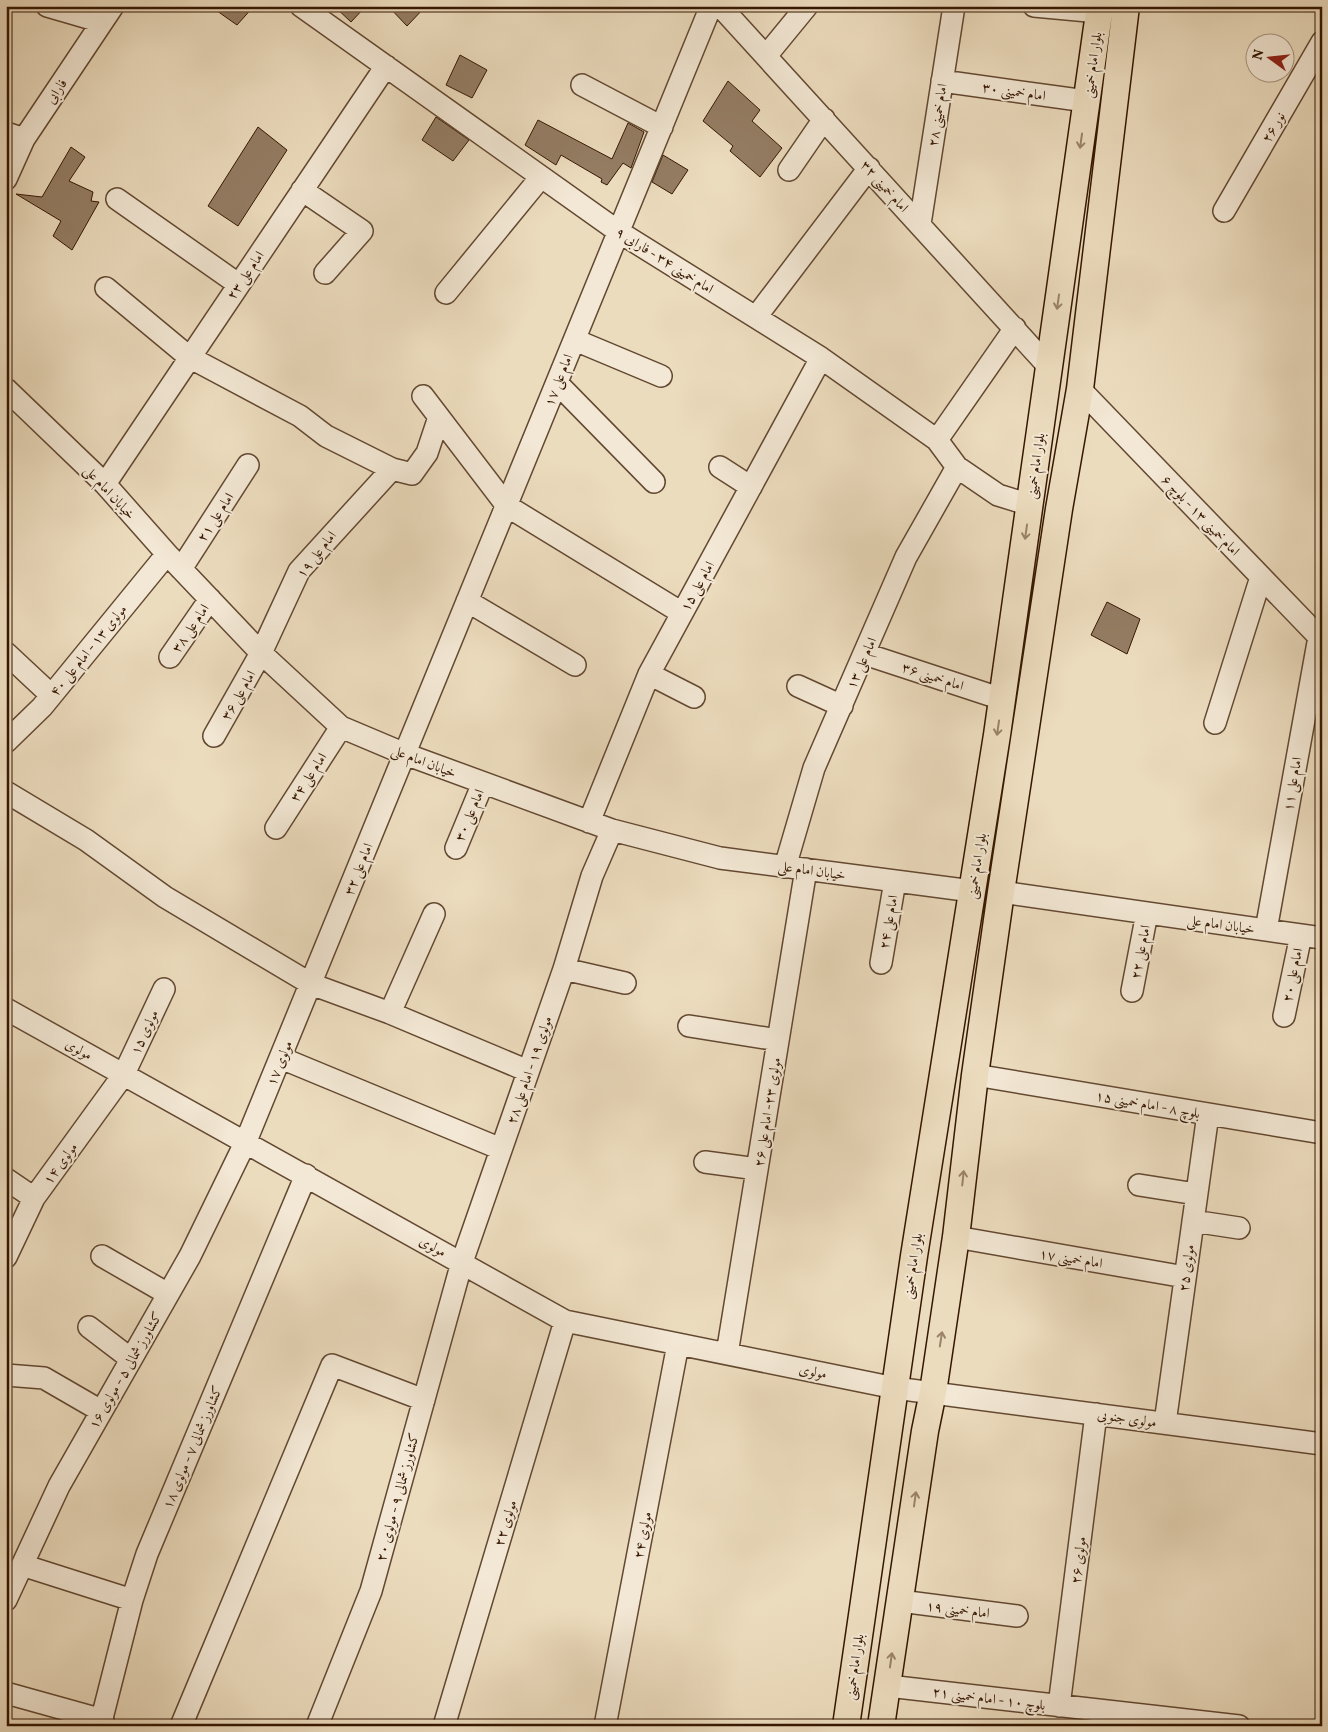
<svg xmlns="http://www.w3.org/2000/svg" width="1328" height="1732" font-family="Vollkorn,Amiri,serif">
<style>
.building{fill:#947d64;stroke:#351702}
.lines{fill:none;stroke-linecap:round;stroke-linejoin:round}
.minor-casing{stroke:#634831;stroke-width:24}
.major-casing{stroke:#351702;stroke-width:29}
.minor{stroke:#f3e8d5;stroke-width:21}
.major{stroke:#ecdcbe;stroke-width:26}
.oneway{stroke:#9a8369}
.labels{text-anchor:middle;stroke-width:4;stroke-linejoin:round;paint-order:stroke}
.street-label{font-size:14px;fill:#351702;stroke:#f3e8d5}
</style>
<rect width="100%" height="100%" fill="#ecdcbe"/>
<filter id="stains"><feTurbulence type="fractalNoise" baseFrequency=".004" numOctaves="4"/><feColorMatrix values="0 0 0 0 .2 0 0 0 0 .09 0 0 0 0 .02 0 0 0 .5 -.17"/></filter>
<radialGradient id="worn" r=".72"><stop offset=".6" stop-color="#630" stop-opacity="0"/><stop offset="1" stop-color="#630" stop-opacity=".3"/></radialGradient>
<path class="building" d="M210,6h44l-17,19z
M334,6h32l-15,16z
M388,6h38l-19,20z
M460,55l27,15 -15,28 -26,-13z
M728,81l32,29 -8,11 30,27 -22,29 -30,-26 3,-5 -30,-25z
M436,117l33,23 -16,21 -31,-21z
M538,120l74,39 16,-36 16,9 -13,36 -8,-5 -16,22 -6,-3 1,-3 -41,-24 -5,10 -31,-20z
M258,127l29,23 -49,76 -30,-20z
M71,147l14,10 -16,24 24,11 -2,9 8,1 -27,48 -19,-14 8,-15 -45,-27 26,3z
M663,155l25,15 -16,24 -20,-12z
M1107,602l33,17 -13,35 -36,-19z"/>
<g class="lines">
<defs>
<path id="minor" d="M47,6l55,16
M301,6l318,226 202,126 116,82 20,27 41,28 32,10
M720,6l329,361
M1034,6l65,6
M766,56l41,-50
M942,81l144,20
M582,85l80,42
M6,133l18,6
M789,170l35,-51
M6,179l18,-40 89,-133
M302,190l60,41 -37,42
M117,199l121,85
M1224,211l98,-169
M920,224l34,-218
M106,288l83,69 111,59 26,20 66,33 20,5 15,-21 12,-36
M446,293l95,-116
M756,317l113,-149
M575,340l86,36
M557,383l97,99
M6,389l99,95 62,70 94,99 80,74 64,27 207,76 108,28 252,33
M1080,389l242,251
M423,396l84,110 175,107
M937,440l78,-112
M720,467l31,20
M105,484l281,-418
M181,569l67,-104
M467,601l108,64
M6,653l45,42
M865,654l137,45
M170,657l40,-58
M649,674l45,23
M798,686l44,20
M1215,723l46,-146
M214,736l47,-83 38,-82 93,-102
M6,742l36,-35 125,-153
M6,792l80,48 79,57 146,87 79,29 138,58
M589,822l60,-148 172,-316
M276,828l65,-101
M456,848l27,-65
M785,867l29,-99 92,-211 51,-90
M1001,892l321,46
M1266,930l53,-293 3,-3
M881,963l14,-82
M564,969l61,14
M1132,991l15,-78
M6,1009l559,312 330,67 427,56
M390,1013l44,-99
M1284,1016l17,-81
M689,1026l89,14
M281,1058l220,91
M975,1075l347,58
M705,1162l52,7
M6,1179l28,19
M1139,1185l57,9
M1193,1221l46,7
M956,1237l229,40
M102,1256l66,38
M6,1257l28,-59 90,-124 40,-85
M89,1327l42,32
M727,1354l79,-485
M6,1375l38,3 57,33
M1165,1423l43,-309
M22,1565l110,35
M6,1600l53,-114 131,-230 56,-115 465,-1135
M900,1601l117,15
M888,1686l351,40
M6,1693l97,27
M1059,1706l37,-292
M100,1726l32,-126 15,-46 159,-379
M181,1726l151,-361 92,35
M317,1726l54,-135 91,-329 102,-293 28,-93 20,-46
M444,1726l121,-405
M605,1726l73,-382"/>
<path id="major" d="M846,1726l68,-470 83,-521 103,-729
M881,1726l44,-295 8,-39 23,-155 19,-162 26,-183 58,-383 21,-120 46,-383"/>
</defs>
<use href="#minor" class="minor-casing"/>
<use href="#major" class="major-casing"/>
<use href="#minor" class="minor"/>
<use href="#major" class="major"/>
</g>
<defs><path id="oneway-shaft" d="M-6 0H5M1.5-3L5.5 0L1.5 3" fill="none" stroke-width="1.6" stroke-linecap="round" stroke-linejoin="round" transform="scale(1.25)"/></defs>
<g class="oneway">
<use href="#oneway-shaft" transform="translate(1081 141) rotate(98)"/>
<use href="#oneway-shaft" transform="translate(1058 302) rotate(98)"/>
<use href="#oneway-shaft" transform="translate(1026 532) rotate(98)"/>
<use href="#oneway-shaft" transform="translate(998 728) rotate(98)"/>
<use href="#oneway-shaft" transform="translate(963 1178) rotate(-84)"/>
<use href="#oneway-shaft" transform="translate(941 1339) rotate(-81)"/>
<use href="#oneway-shaft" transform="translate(915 1499) rotate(-82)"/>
<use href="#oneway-shaft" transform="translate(891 1660) rotate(-82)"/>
</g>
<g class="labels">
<g class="street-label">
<text transform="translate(1092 65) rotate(-82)" y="5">بلوار امام خمینی</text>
<text transform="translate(56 91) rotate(-56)" y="5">فارابی</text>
<text transform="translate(1014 91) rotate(8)" y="5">امام خمینی ۳۰</text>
<text transform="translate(937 115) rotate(-81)" y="5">امام خمینی ۲۸</text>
<text transform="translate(1273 127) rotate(-60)" y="5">نور ۲۶</text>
<text transform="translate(885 186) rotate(48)" y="5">امام خمینی ۳۲</text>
<text transform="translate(665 260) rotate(32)" y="5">امام خمینی ۳۴ - فارابی ۹</text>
<text transform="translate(245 275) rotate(-56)" y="5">امام علی ۲۳</text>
<text transform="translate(558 380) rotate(-68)" y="5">امام علی ۱۷</text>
<text transform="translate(1035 466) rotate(-82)" y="5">بلوار امام خمینی</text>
<text transform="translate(110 492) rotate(47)" y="5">خیابان امام علی</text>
<text transform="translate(1201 515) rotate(46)" y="5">امام خمینی ۱۳ - بلوچ ۶</text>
<text transform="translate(215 517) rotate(-57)" y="5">امام علی ۲۱</text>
<text transform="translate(316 554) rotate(-52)" y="5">امام علی ۱۹</text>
<text transform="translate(697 586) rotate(-61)" y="5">امام علی ۱۵</text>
<text transform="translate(190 628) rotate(-56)" y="5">امام علی ۳۸</text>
<text transform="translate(88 650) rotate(-51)" y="5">مولوی ۱۳ - امام علی ۴۰</text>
<text transform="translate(861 663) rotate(-66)" y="5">امام علی ۱۳</text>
<text transform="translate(933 676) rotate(18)" y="5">امام خمینی ۳۶</text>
<text transform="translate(238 695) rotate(-60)" y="5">امام علی ۳۶</text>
<text transform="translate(424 761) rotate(21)" y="5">خیابان امام علی</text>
<text transform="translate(308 777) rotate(-57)" y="5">امام علی ۳۴</text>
<text transform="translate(1292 784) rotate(-80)" y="5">امام علی ۱۱</text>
<text transform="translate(469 815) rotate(-67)" y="5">امام علی ۳۰</text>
<text transform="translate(976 866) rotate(-81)" y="5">بلوار امام خمینی</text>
<text transform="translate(358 869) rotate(-68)" y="5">امام علی ۳۲</text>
<text transform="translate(812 870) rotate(8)" y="5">خیابان امام علی</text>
<text transform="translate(888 922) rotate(-80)" y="5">امام علی ۲۴</text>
<text transform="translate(1221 924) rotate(8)" y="5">خیابان امام علی</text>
<text transform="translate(1140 952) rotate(-79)" y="5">امام علی ۲۲</text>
<text transform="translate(1292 975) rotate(-78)" y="5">امام علی ۲۰</text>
<text transform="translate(144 1032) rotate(-65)" y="5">مولوی ۱۵</text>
<text transform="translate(79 1049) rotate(29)" y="5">مولوی</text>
<text transform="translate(279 1063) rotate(-68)" y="5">مولوی ۱۷</text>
<text transform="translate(529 1070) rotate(-71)" y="5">مولوی ۱۹ - امام علی ۲۸</text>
<text transform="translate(1148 1104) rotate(10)" y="5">بلوچ ۸ - امام خمینی ۱۵</text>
<text transform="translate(767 1112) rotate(-81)" y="5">مولوی ۲۳- امام علی ۲۶</text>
<text transform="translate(60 1163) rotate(-54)" y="5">مولوی ۱۴</text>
<text transform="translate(433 1246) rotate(29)" y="5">مولوی</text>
<text transform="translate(1071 1258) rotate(9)" y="5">امام خمینی ۱۷</text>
<text transform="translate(912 1266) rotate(-81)" y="5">بلوار امام خمینی</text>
<text transform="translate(1186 1268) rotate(-82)" y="5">مولوی ۲۵</text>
<text transform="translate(125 1370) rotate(-60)" y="5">کشاورز شمالی ۵ - مولوی ۱۶</text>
<text transform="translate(813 1371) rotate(11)" y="5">مولوی</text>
<text transform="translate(1127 1418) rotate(8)" y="5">مولوی جنوبی</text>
<text transform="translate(192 1447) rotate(-67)" y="5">کشاورز شمالی ۷ - مولوی ۱۸</text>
<text transform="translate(397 1497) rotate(-75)" y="5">کشاورز شمالی ۹ - مولوی ۲۰</text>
<text transform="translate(505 1523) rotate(-73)" y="5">مولوی ۲۲</text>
<text transform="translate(642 1535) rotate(-79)" y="5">مولوی ۲۴</text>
<text transform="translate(1078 1560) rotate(-83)" y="5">مولوی ۲۶</text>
<text transform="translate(958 1609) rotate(7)" y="5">امام خمینی ۱۹</text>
<text transform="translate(854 1667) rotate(-82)" y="5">بلوار امام خمینی</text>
<text transform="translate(989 1698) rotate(7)" y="5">بلوچ ۱۰ - امام خمینی ۲۱</text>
</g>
</g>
<rect width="1328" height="1732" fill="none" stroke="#ecdcbe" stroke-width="25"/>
<rect x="8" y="8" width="1313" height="1717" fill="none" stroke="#351702" stroke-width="2.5"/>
<rect x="12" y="12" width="1303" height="1707" fill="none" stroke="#351702"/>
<g transform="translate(1270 58) rotate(285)"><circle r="24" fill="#f3e8d5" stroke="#a79481"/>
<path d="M0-4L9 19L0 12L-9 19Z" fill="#8f2418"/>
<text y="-8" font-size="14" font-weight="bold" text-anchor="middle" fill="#351702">N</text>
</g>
<rect width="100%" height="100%" filter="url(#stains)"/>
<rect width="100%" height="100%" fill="url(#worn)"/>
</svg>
